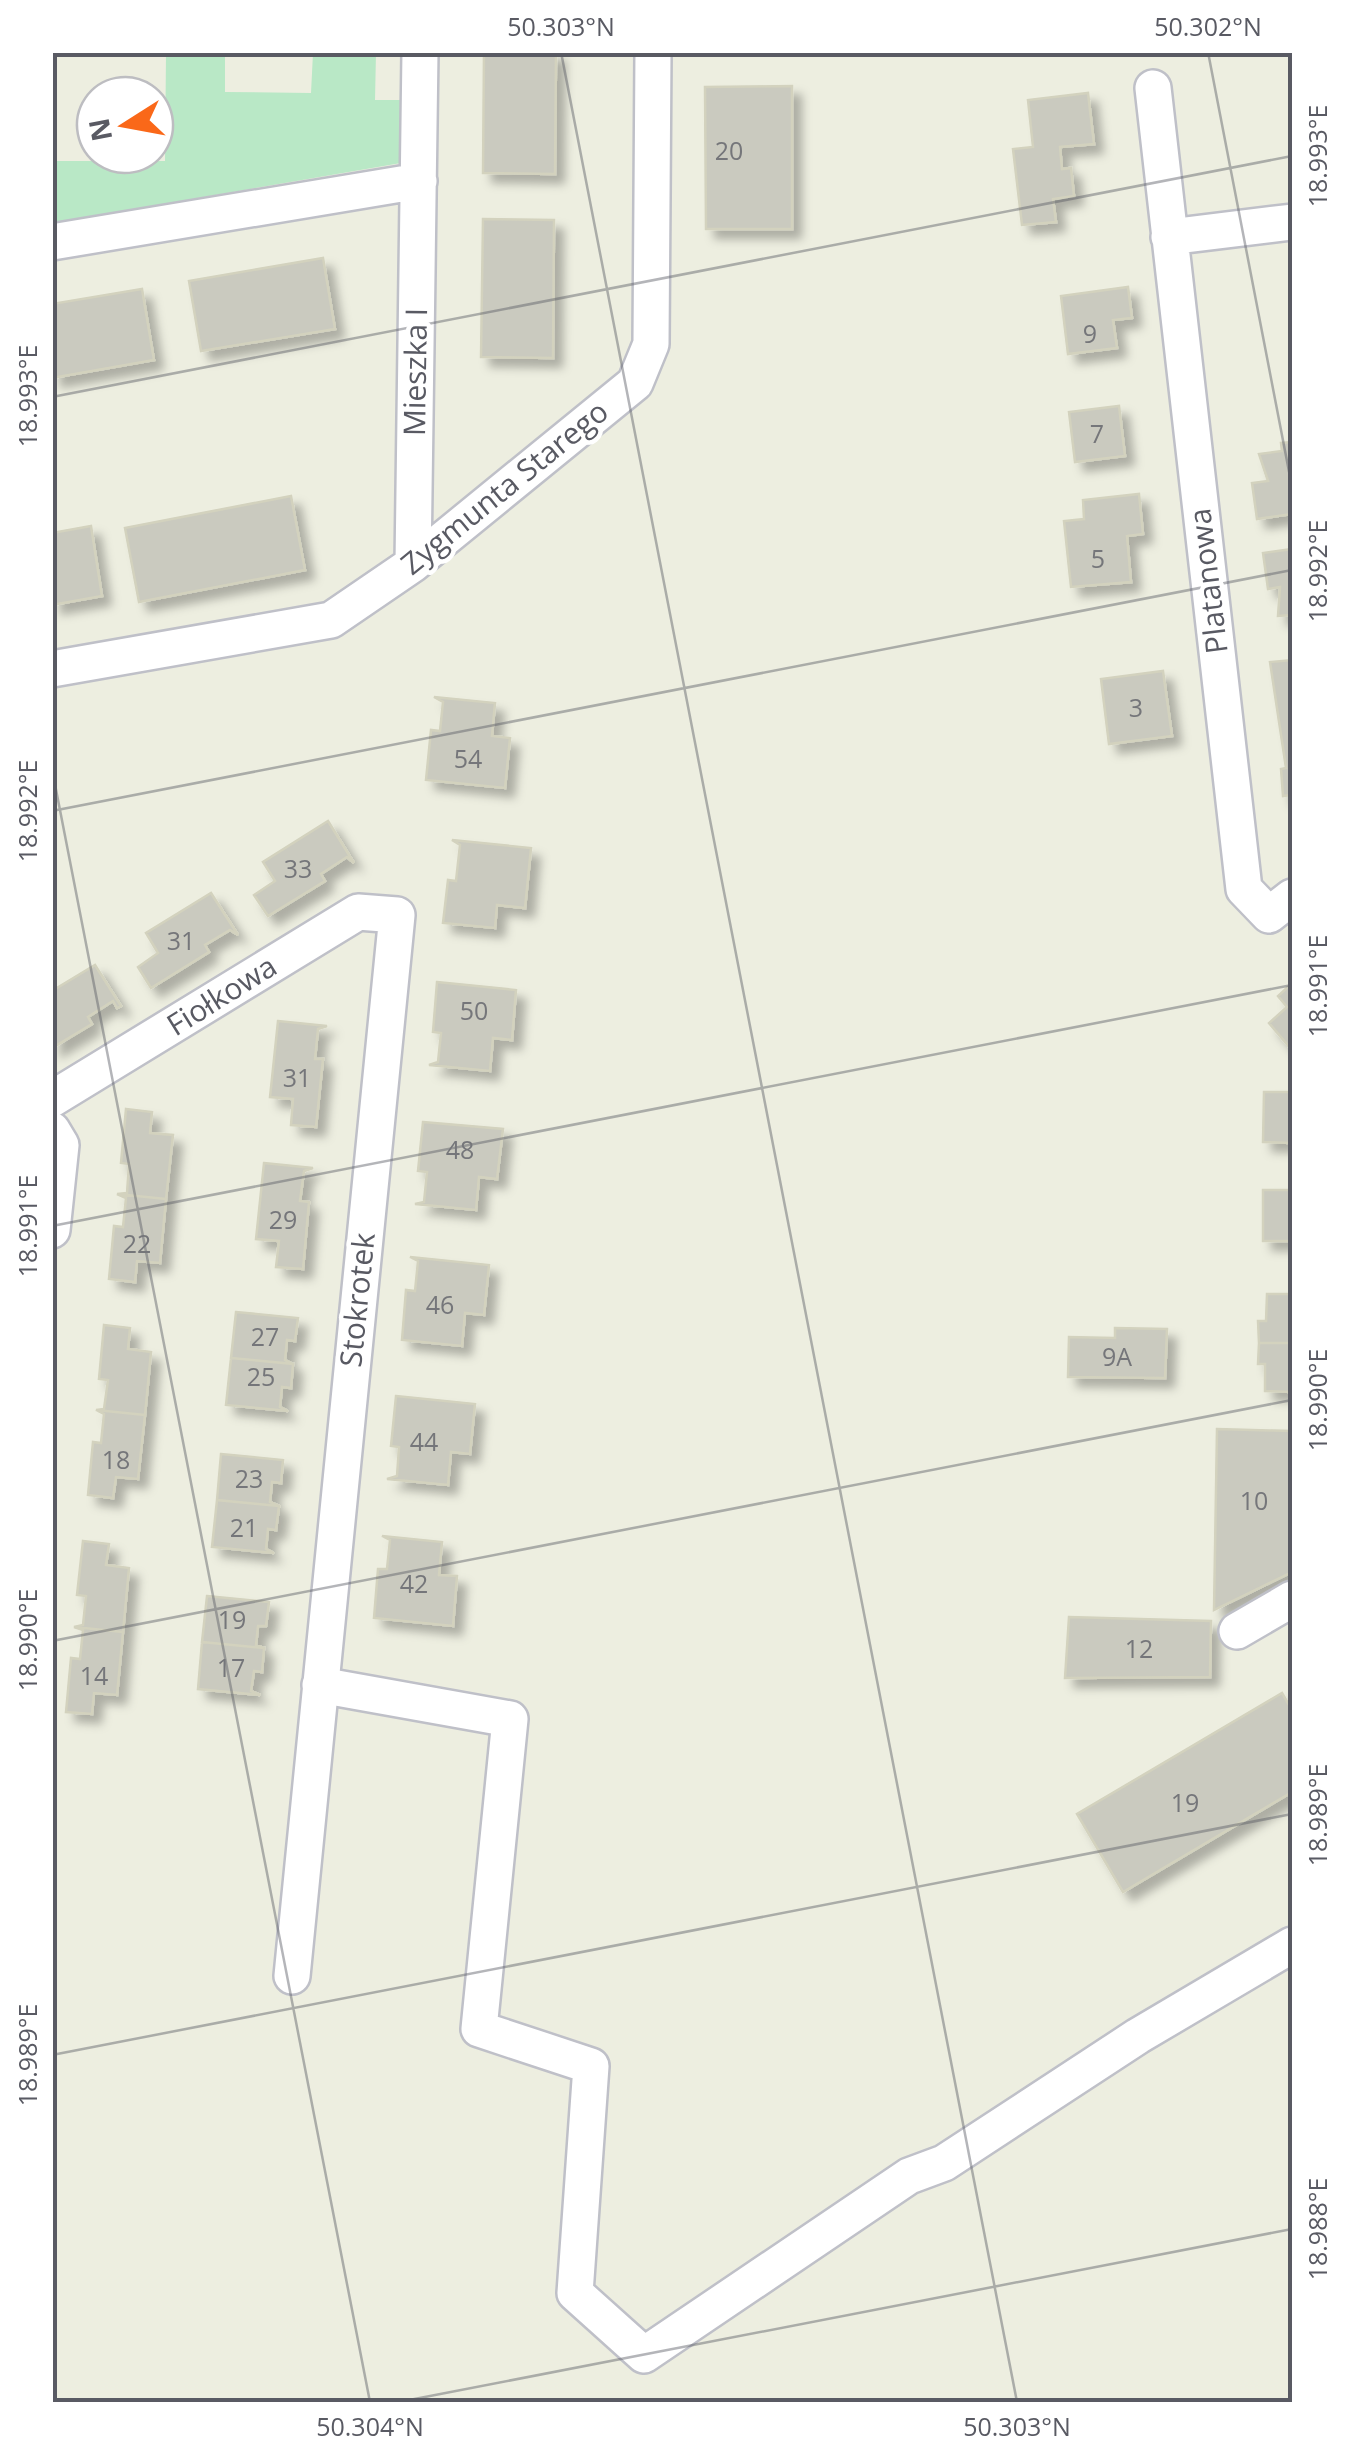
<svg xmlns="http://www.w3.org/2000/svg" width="1345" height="2455" font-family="'Open Sans',sans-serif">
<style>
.green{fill:#b9e8c6}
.building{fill:#cacabf;stroke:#d3d2be;stroke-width:2.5;filter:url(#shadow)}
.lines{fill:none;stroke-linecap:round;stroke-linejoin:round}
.street-casing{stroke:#bfc0c8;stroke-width:40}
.street{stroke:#fff;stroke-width:35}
.ticks{fill:none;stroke:#595a63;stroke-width:2.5;stroke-opacity:0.45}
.labels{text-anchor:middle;stroke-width:9;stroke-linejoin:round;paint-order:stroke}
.number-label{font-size:25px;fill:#75767a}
.street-label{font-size:30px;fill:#595a63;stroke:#fff}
.neatline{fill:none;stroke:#595a63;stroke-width:4}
.ticks-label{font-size:25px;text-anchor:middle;fill:#595a63}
</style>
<defs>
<filter id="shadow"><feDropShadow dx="9" dy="9" stdDeviation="5" flood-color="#0004"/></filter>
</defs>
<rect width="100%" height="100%" fill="#edeee0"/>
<path class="green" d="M166,53h59v39l86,1 2,-40h63l-1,47h25l1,63 -348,60v-62h112z"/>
<path class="building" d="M484,52h72l-1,122 -72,-1z
M792,86v143h-86l-1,-142z
M1088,93l6,51 -34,3 2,22 9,-1 3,28 -21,3 3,23 -34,3 -9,-76 20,-2 -5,-47z
M483,219l71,1 -1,138 -72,-1z
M323,258l12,71 -134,22 -12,-70z
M1128,287l4,31 -19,2 4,28 -49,6 -7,-58z
M142,289l12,71 -102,18v-74z
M1119,406l6,50 -50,6 -6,-50z
M1292,442v72l-35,5 -5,-36 16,-2 -9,-27 23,-3 -1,-8z
M1139,494l4,40 -16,2 4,46 -60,5 -7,-66 20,-2 -1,-19z
M291,496l14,74 -166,32 -14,-74z
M91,526l11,70 -50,9v-72z
M1292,549v66l-14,1 2,-29 -12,2 -5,-36z
M1292,660v135l-9,1 -2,-27 5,-1 -16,-106z
M1163,671l9,65 -63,8 -8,-65z
M434,697l61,6 -3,33 18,2 -5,50 -79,-8 5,-50 9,1 3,-29z
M328,821l26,42 -7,-6 -26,17 4,7 -57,35 -14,-21 21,-14 -12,-19z
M452,840l79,8 -6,60 -28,-3 -2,23 -52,-5 5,-43 8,1 4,-36z
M211,893l27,42 -8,-5 -25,15 4,7 -58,36 -13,-21 20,-14 -12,-20z
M95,965l26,41 -4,2 -4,-7 -25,16 4,7 -40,24v-57z
M437,982l79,8 -4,50 -19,-2 -3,33 -61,-6 9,-3 3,-29 -8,-1z
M1292,983v67l-23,-27 18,-16 -9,-11z
M278,1021l49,5 -9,3 -3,30h8l-7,68 -25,-2 2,-26 -23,-2z
M1264,1092h28v51l-29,-1z
M126,1109l26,3 -2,21 23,2 -7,64 -49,-5 10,-1 2,-29 -8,-1z
M423,1122l80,7 -6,50 -18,-2 -3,33 -61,-6 9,-2 3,-30 -9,-1z
M264,1163l49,5 -9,3 -4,30 9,1 -6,67 -27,-2 3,-26 -23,-2z
M1263,1190h29v51h-29z
M117,1194l49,5 -6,64 -23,-2 -2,21 -26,-3 5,-53 9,1 3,-29z
M410,1257l79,8 -5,50 -19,-2 -3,33 -60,-6 4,-50 9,1 3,-30z
M1267,1294h25v49h-33l-1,-22h8z
M236,1312l62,6 -3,23 -8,-1 -2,20 8,4 -62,-6z
M104,1325l26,3 -2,21 23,3 -6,63 -49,-5 8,-1 4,-29 -9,-1z
M1115,1328l52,1 -2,49 -97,-1 1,-40 46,1z
M1259,1343h33v49l-27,-1v-27h-7z
M231,1358l62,6 -2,24 -9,-1 -2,20 8,4 -62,-6z
M396,1396l79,8 -5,50 -19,-2 -3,33 -61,-6 10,-3 2,-29 -8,-1z
M96,1410l49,5 -7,64 -22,-2 -3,21 -25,-3 5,-53 8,1 3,-29z
M1217,1429l75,2v141l-78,38z
M221,1454l62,6 -2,23 -9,-1 -2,20 9,4 -62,-6z
M217,1500l62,6 -3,24 -8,-1 -2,20 8,4 -62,-6z
M382,1536l60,6 -3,33 18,1 -4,50 -79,-8 4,-49h9l3,-29z
M83,1541l26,3 -3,21 23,3 -6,64 -49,-5 9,-2 3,-29 -9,-1z
M207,1596l62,6 -3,24h-8l-2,19 8,3 -62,-6z
M1069,1617l142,4 -1,56 -145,1z
M74,1627l49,5 -6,63 -23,-2 -2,21 -26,-2 5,-54 9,1 3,-29z
M202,1642l62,6 -2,24 -8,-1 -3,20 9,4 -62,-6z
M1282,1693l10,17v82l-169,100 -46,-78z"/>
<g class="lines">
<defs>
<path id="street" d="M1153,88l91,801 25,26 23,-18
M1169,237l123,-15
M52,242l367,-61
M413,564l7,-512
M52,669l279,-49 82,-56 222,-181 16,-39 2,-292
M52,1099l306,-187 39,3 -105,1061
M52,1130l9,15 -9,85
M1237,1631l55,-32
M320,1685l190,34 -31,310 112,37 -16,227 69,62 265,-179 35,-13 194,-127 154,-91"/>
</defs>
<use href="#street" class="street-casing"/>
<use href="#street" class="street"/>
</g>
<path class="ticks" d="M561,52l456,2350M1208,52l84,435M52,397l1240,-241M52,769l318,1633M52,811l1240,-241M52,1226l1240,-241M52,1641l1240,-241M52,2055l1240,-241M399,2402l893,-173"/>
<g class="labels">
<g class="number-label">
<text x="729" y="160">20</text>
<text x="1090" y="343">9</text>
<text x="1097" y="443">7</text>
<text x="1098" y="568">5</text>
<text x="1136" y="717">3</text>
<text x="468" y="768">54</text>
<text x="298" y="878">33</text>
<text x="181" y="950">31</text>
<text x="474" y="1020">50</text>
<text x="297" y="1087">31</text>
<text x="460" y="1159">48</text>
<text x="283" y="1229">29</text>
<text x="137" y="1253">22</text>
<text x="440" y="1314">46</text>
<text x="265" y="1346">27</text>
<text x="1117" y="1366">9A</text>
<text x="261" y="1386">25</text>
<text x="424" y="1451">44</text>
<text x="116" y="1469">18</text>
<text x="249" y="1488">23</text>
<text x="1254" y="1510">10</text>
<text x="244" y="1537">21</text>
<text x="414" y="1593">42</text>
<text x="232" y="1629">19</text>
<text x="1139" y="1658">12</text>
<text x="231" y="1677">17</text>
<text x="94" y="1685">14</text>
<text x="1185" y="1812">19</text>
</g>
<g class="street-label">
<text transform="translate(416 372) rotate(-89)" y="10">Mieszka I</text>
<text transform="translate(505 488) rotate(-39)" y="10">Zygmunta Starego</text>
<text transform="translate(1209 581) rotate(-97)" y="10">Platanowa</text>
<text transform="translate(222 996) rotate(-32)" y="10">Fiołkowa</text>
<text transform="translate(358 1300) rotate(-84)" y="10">Stokrotek</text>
</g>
</g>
<rect width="1345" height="2455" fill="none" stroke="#ffffff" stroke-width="110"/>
<g transform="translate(125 125) rotate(259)"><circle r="48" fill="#ffffff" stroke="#bdbdc1" stroke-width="2.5"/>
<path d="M0-8L18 38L0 25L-18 38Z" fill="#fa6819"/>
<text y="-15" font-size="28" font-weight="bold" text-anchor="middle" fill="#595a63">N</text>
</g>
<rect x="55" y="55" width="1235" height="2345" class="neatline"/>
<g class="ticks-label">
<text x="561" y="36">50.303°N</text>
<text x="1208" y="36">50.302°N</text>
<text transform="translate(1318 156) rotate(-90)" y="9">18.993°E</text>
<text transform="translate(28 396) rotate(-90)" y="9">18.993°E</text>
<text transform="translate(1318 571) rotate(-90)" y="9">18.992°E</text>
<text transform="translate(28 811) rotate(-90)" y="9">18.992°E</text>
<text transform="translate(1318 986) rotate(-90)" y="9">18.991°E</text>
<text transform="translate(28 1226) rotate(-90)" y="9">18.991°E</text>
<text transform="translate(1318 1400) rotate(-90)" y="9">18.990°E</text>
<text transform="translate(28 1640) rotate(-90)" y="9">18.990°E</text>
<text transform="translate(1318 1815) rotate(-90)" y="9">18.989°E</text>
<text transform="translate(28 2055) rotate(-90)" y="9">18.989°E</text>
<text transform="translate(1318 2229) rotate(-90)" y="9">18.988°E</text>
<text x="370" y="2436">50.304°N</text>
<text x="1017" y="2436">50.303°N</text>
</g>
</svg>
